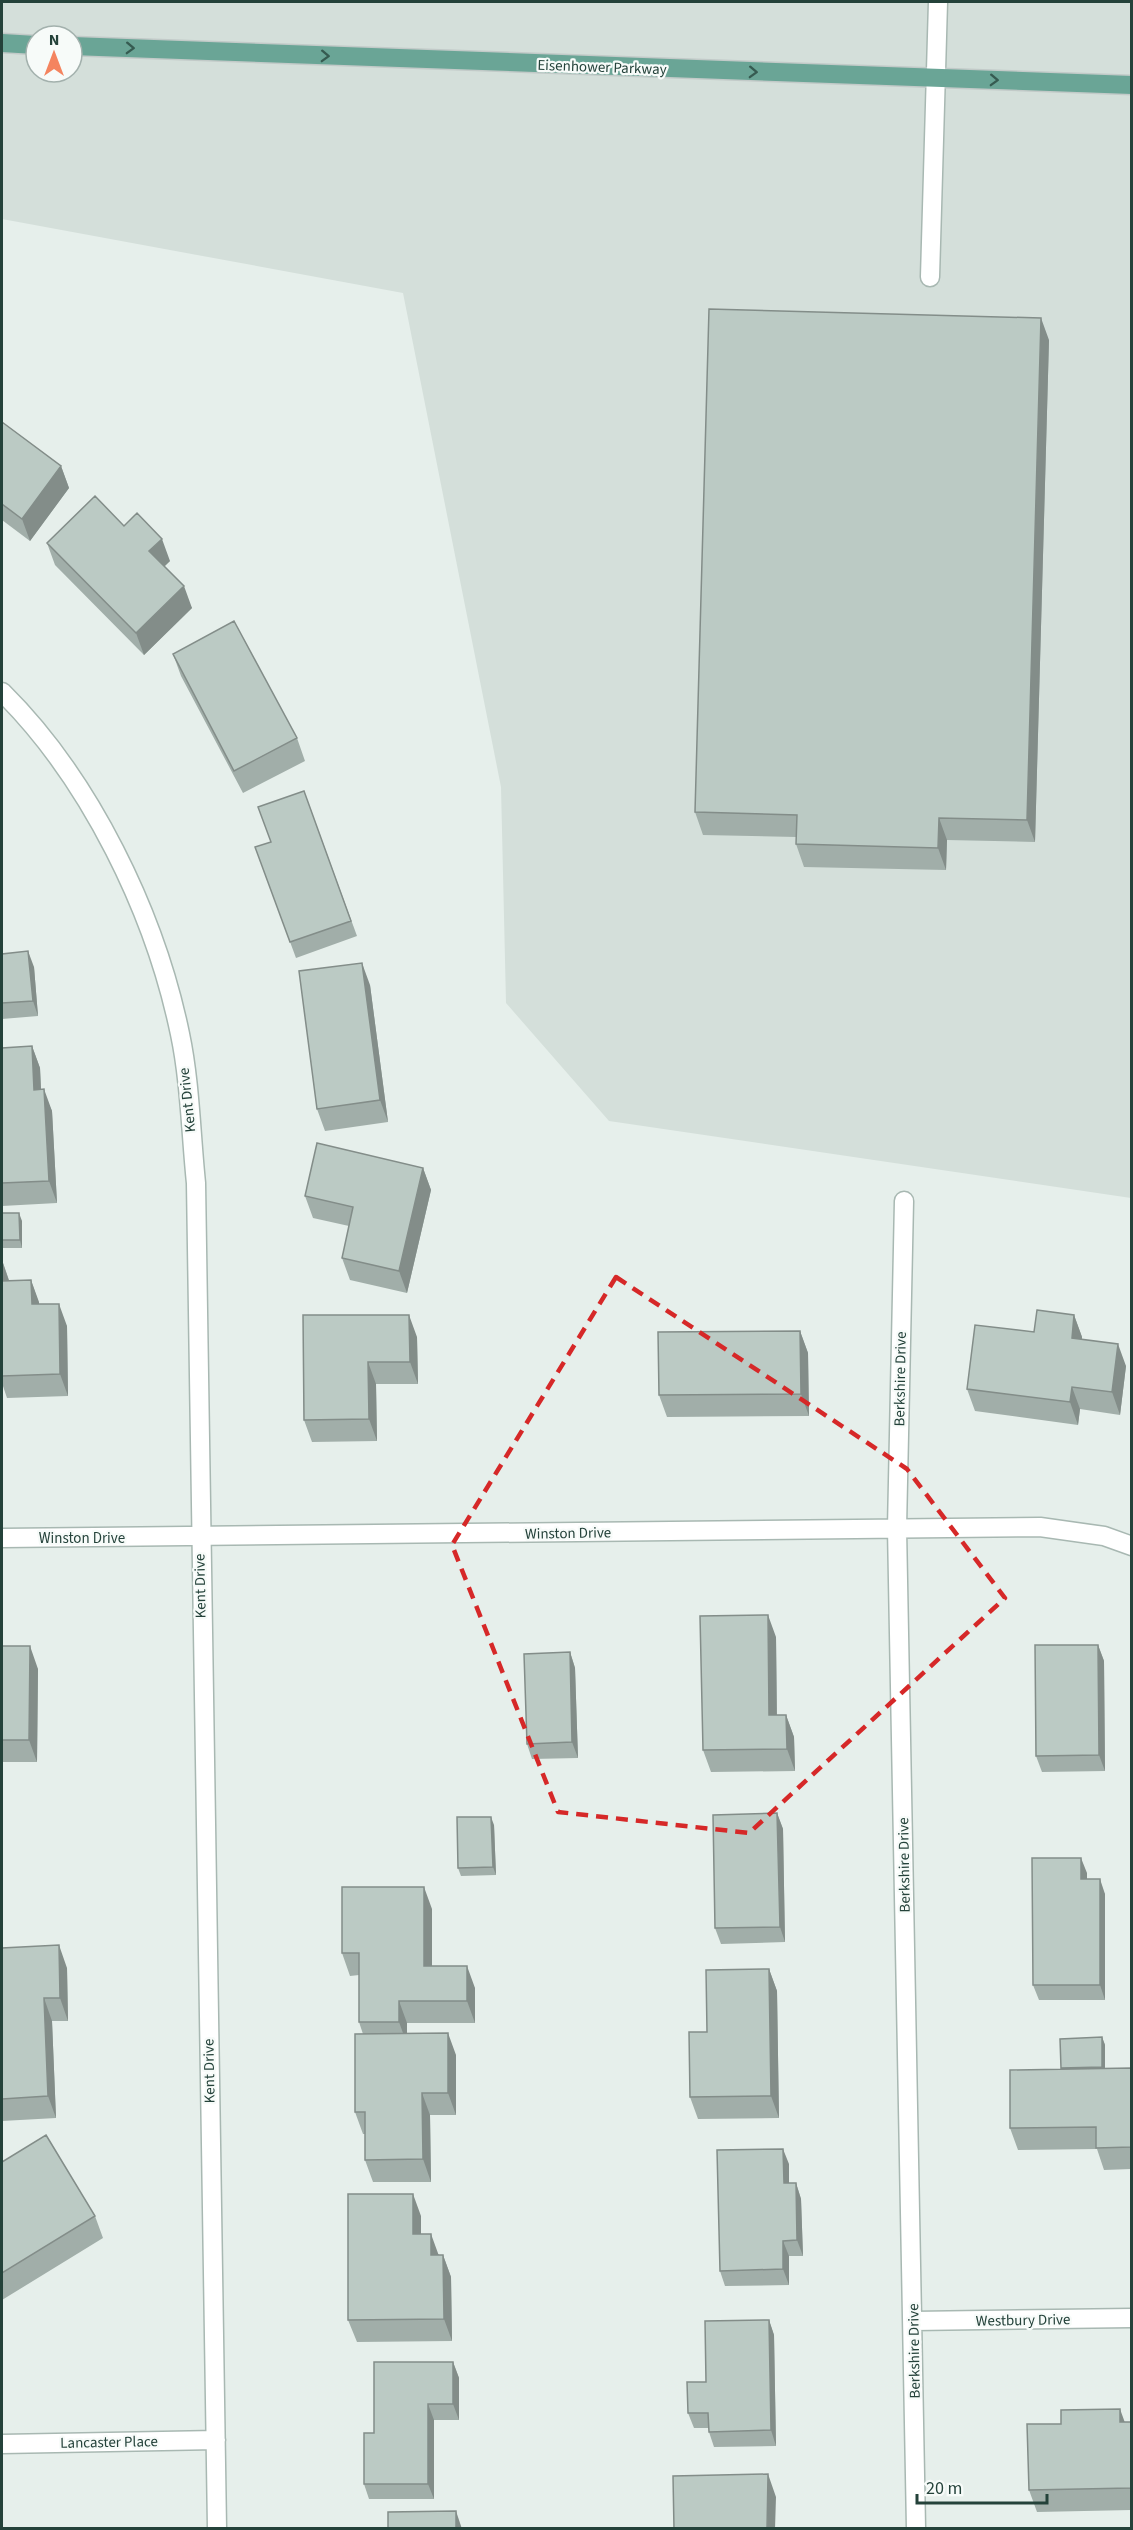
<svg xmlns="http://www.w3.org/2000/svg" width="1133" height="2530" font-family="'Source Sans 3',sans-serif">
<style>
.built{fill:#d4dfda;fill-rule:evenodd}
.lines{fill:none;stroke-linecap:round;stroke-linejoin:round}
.lane-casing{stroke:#a8b8b2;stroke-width:21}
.street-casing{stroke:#a8b8b2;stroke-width:21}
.primary-casing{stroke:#c2cac8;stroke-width:21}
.lane{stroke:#fff;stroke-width:18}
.street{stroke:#fff;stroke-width:18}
.primary{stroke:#6aa596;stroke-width:18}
.wall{fill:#a1aea9}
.shaded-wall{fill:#838d89}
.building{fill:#bbcac4;stroke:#838d89;stroke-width:1.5}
.oneway{stroke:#365b51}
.marked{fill:none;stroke:#d62828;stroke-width:4.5;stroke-dasharray:12 8;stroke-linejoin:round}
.labels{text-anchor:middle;stroke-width:4.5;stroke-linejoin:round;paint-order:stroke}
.street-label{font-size:15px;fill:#24423a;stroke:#f7fbf9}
</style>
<rect width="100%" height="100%" fill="#e6efeb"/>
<path class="built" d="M2,2h1129v1196l-522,-77 -103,-118 -5,-216 -98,-494 -401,-74zM36,36h36v36h-36z"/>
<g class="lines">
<defs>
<path id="lane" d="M930,277l8,-275"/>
<path id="street" d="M2,692c88,87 153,221 178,342 10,47 11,101 16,149l21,1345
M904,1201l-7,327 19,1000
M2,1538l1038,-11 64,9 28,10
M914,2321l218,-3
M2,2444l214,-4"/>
<path id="primary" d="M2,43l34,2
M72,46l1060,39"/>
</defs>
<use href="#lane" class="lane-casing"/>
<use href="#street" class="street-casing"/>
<use href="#primary" class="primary-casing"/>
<use href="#lane" class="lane"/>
<use href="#street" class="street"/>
<use href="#primary" class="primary"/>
</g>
<path class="wall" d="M1049,340l-14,502 -88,-2 -1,30 -142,-3 -8,-23 1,-7 -94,-2 -8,-23z
M2,422l59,44 8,22 -39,53 -28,-21z
M47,543l123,18 -6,6 28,41 -48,47 -89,-90z
M173,654l124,84 8,23 -62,32 -62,-117z
M304,791l53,145 -61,22 -41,-111 16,-5z
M2,954l32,13 4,49 -36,3z
M370,985l18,137 -63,9 -8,-22z
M32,1046l8,22 1,21 11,22 5,92 -55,3v-158z
M423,1168l8,22 -24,103 -57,-13 -8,-22 7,-32 -36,-8 -8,-22z
M2,1213l20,8v27h-20z
M2,1260l7,20h22l8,24 28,22 1,70 -61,2 -5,-15z
M303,1315l114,22 1,47h-42l1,57 -65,1 -8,-22z
M1074,1315l8,22v2l44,27 -6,49 -40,-6 -2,16 -103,-14 -8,-22 67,-57z
M800,1331l8,22 1,63 -142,1 -8,-22z
M776,1637l1,78h9l8,22 1,34 -84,1 -8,-22z
M1098,1645l6,16 1,110 -63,1 -6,-16z
M2,1646l36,23 -1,93h-35z
M570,1652l5,16 3,90 -46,1 -5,-15z
M777,1813l6,16 2,113 -64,2 -6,-16z
M494,1825l2,50 -35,1 -3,-8z
M1087,1873v6l18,15v106h-66l-6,-15z
M432,1909v57l43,22v35h-68v11l49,21v60h-26l1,67h-58l-8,-22v-26h-2l-8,-22 8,-78 -4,-12v-47l-9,1 -8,-23z
M2,1948l65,20 1,53h-16l4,97 -54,3z
M769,1969l8,22 2,127 -81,1 -8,-22z
M1102,2037l3,8v24l26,-1v101l-27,1 -7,-21 -79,1 -8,-22 51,-59v-1z
M2,2162l93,54 8,22 -101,62z
M789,2164v19h7l5,16 2,57h-14v29l-64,1 -5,-15z
M421,2216v18l18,21h4l8,22 1,64 -95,1 -9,-22z
M769,2320l5,15 2,111 -62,1 -5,-15v-4h-15l-6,-15 18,-31z
M453,2362l6,16v42h-25v79h-65l-5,-15 10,-51z
M1131,2422v88l-94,2 -8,-22 32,-66z"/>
<path class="shaded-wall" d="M1041,318l8,22 -14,502 -8,-22z
M61,466l8,22 -39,53 -8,-22z
M162,539l8,22 -13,12 -8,-22z
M184,586l8,22 -48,47 -8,-22z
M939,818l8,22 -1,30 -8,-22z
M28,951l6,16 4,49 -5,-15z
M362,963l8,22 18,137 -8,-22z
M32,1046l8,22 2,44 -8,-22z
M44,1089l8,22 5,92 -8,-22z
M423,1168l8,22 -24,103 -8,-22z
M19,1213l3,8v27l-2,-8z
M2,1260l7,21 -7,1z
M31,1280l8,22 1,24 -8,-22z
M59,1304l8,22 1,70 -8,-22z
M409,1315l8,22 1,47 -8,-22z
M1074,1315l8,22 -2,23 -8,-22z
M800,1331l8,22 1,63 -8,-22z
M1118,1344l8,22 -6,49 -8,-23z
M368,1362l8,22 1,57 -8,-22z
M1072,1387l8,22 -2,16 -8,-23z
M768,1615l8,22 1,100 -8,-22z
M1098,1645l6,16 1,110 -6,-16z
M30,1646l8,23 -1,93 -8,-22z
M570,1652l5,16 3,90 -6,-16z
M786,1715l8,22 1,34 -8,-22z
M777,1813l6,16 2,113 -5,-15z
M491,1817l3,8 2,50 -3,-8z
M1081,1858l6,15v22l-6,-16z
M1100,1879l5,15v106l-5,-15z
M424,1887l8,22v79l-8,-22z
M59,1945l8,23 1,53 -8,-23z
M467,1966l8,22v35l-8,-22z
M769,1969l8,22 2,127 -8,-22z
M44,1998l8,23 4,97 -8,-22z
M399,2001l8,22v21l-8,-22z
M448,2033l8,22v60l-8,-22z
M1102,2037l3,8v30l-3,-8z
M422,2093l8,22 1,67 -8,-23z
M783,2149l6,15v35l-5,-16z
M796,2183l5,16 2,57 -6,-16z
M413,2194l8,22v40l-8,-22z
M431,2234l8,22 -8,-1z
M783,2241l6,15v29l-6,-16z
M443,2255l8,22 1,64 -8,-22z
M769,2320l5,15 2,111 -5,-16z
M453,2362l6,16v42l-6,-16z
M428,2404l6,16v79l-6,-15z
M1120,2409l8,22 -8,-9z
M768,2474l8,23 -1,32h-8z
M456,2511l6,18h-6z"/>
<path class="building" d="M709,309l332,9 -14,502 -88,-2 -1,30 -142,-4 1,-29 -102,-3z
M2,422l59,44 -39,53 -20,-15z
M95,496l29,30 13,-13 25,26 -13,12 35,35 -48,47 -89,-90z
M234,621l63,117 -63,33 -61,-117z
M304,791l47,130 -61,21 -35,-95 16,-5 -13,-35z
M28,951l5,50 -31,2v-49z
M362,963l18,137 -63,9 -18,-138z
M32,1046l2,44 10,-1 5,92 -47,2v-135z
M317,1143l106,25 -24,103 -57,-13 11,-51 -48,-11z
M2,1213h17l1,27h-18z
M31,1280l1,24h27l1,70 -58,2v-95z
M1037,1310l37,5 -2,23 46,6 -6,48 -40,-5 -2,15 -103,-13 8,-64 59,7z
M303,1315h106l1,47h-42l1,57 -65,1z
M800,1331l1,63 -142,1 -1,-63z
M768,1615l1,100h17l1,34 -84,1 -3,-134z
M1035,1645h63l1,110 -63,1z
M2,1646h28l-1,94h-27z
M570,1652l2,90 -45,2 -3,-90z
M777,1813l3,114 -65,1 -2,-113z
M457,1817h34l2,50 -35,1z
M1032,1858h49v21h19v106h-67z
M342,1887h82v79h43v35h-68v21h-40v-69h-17z
M59,1945l1,53h-16l4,98 -46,3v-151z
M769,1969l2,127 -81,1 -1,-65h18l-1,-62z
M448,2033v60h-26l1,66 -58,1v-48h-10v-78z
M1102,2037v30l-41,1 -1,-29z
M1131,2068v79l-35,1v-21l-86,1v-58z
M46,2135l49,81 -93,57v-111z
M783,2149l1,34h12l1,57 -14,1v28l-63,2 -3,-121z
M348,2194h65v40h18v21h12l1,64 -96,1z
M769,2320l2,110 -62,2 -1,-19h-20l-1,-31h19l-1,-61z
M374,2362h79v42h-25v80h-64v-51h10z
M1120,2409v13h11v66l-102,2 -2,-66h34v-14z
M768,2474l-1,55h-93l-1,-53z
M456,2511v18h-68v-17z"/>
<defs><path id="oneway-chevron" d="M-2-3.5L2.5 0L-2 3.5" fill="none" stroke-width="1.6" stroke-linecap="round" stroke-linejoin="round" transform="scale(1.5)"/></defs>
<g class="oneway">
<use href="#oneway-chevron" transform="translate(130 48) rotate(2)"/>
<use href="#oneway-chevron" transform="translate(325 56) rotate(2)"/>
<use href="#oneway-chevron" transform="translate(753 72) rotate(2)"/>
<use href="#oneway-chevron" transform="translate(994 80) rotate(2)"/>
</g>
<path class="marked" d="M616,1277l291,192 98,129 -256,235 -191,-21 -106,-267z"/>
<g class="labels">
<g class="street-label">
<text transform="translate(602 67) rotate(2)" y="5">Eisenhower Parkway</text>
<text transform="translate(187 1100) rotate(-96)" y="5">Kent Drive</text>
<text transform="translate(900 1379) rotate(-89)" y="5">Berkshire Drive</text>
<text transform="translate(568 1533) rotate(-1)" y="5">Winston Drive</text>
<text x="82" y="1543">Winston Drive</text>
<text transform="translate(200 1586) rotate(-91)" y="5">Kent Drive</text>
<text transform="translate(904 1865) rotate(-91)" y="5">Berkshire Drive</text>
<text transform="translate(209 2071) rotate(-91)" y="5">Kent Drive</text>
<text transform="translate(1023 2320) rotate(-1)" y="5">Westbury Drive</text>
<text transform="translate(914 2351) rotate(-91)" y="5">Berkshire Drive</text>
<text transform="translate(109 2442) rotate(-1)" y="5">Lancaster Place</text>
</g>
</g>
<rect width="1133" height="2530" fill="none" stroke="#24423a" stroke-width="6"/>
<g transform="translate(54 54)"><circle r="28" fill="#f7fbf9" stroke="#a3b1ad" stroke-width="1.5"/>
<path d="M0-4.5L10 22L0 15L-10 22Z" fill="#f4845f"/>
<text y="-9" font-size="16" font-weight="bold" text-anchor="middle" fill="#24423a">N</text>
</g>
<path d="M917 2494v9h130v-9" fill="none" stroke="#24423a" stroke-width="3"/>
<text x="926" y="2494" font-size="18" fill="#24423a" stroke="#f7fbf9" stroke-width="4.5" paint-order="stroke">20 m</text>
</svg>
